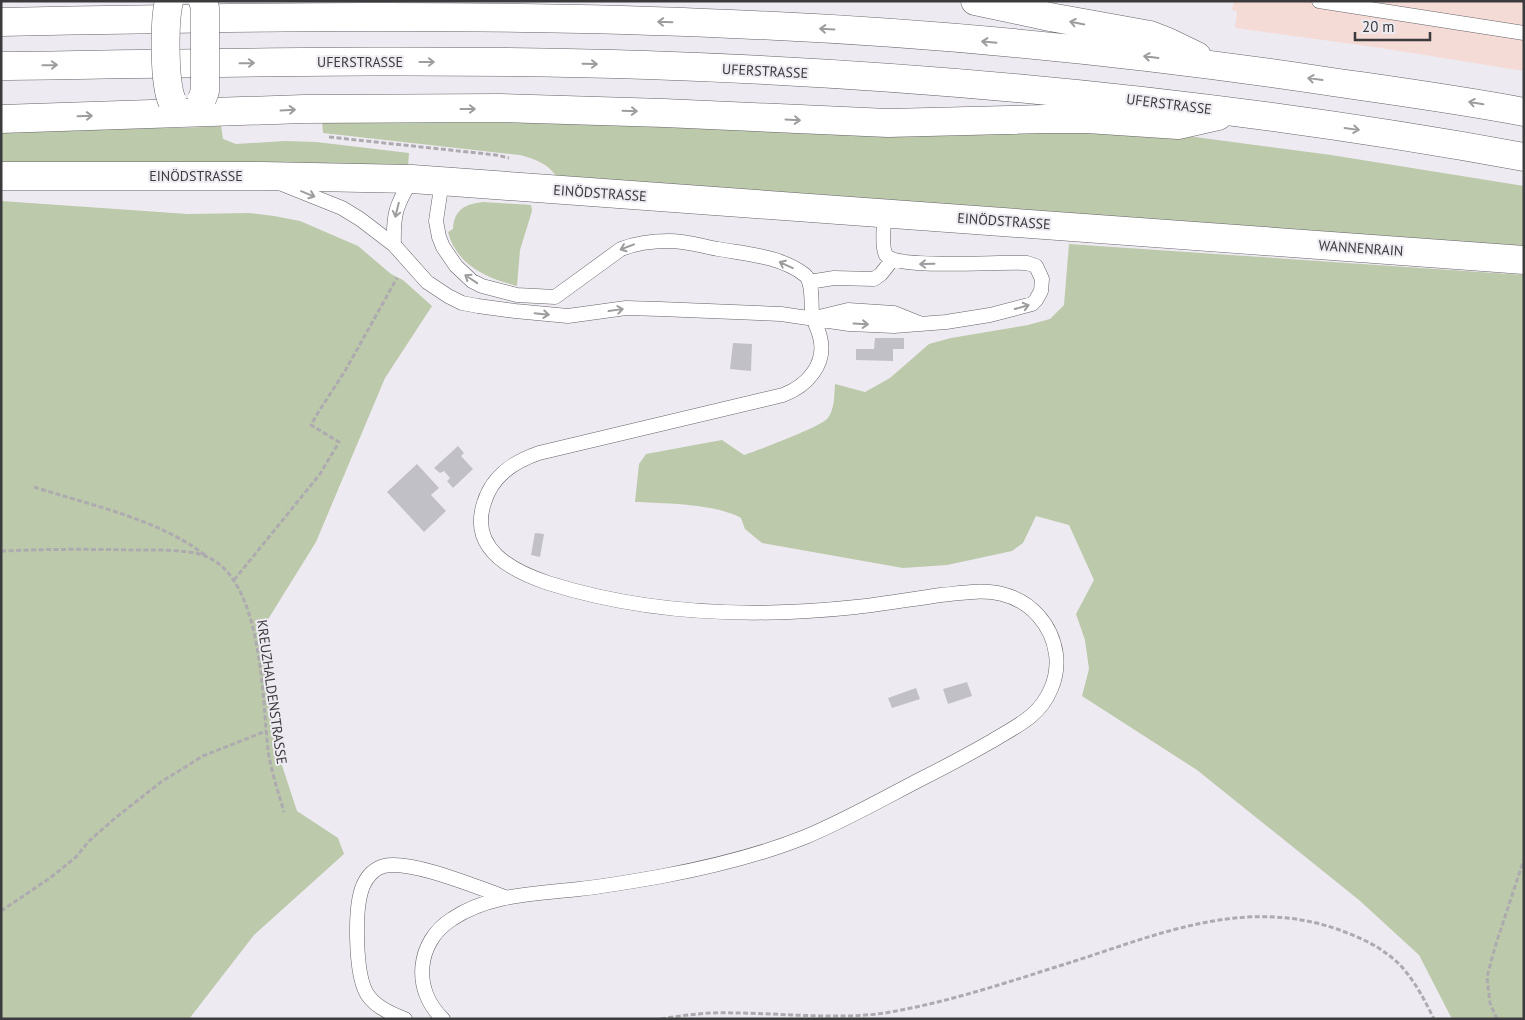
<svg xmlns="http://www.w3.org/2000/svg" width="1525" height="1020" font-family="'PT Sans',sans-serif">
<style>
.industrial{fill:#f5dbd6}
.green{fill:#bcc9aa}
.building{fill:#c2c0c7}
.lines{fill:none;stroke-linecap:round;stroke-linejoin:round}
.lane-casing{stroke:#656267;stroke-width:15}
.secondary-casing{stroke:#656267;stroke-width:29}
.highway-casing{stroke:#656267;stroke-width:29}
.path{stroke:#aeabb0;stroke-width:3;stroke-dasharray:5 2.5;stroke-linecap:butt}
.lane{stroke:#fff;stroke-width:14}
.secondary{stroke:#fff;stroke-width:28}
.highway{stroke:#fff;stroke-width:28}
.secondary-bridge-casing{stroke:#656267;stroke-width:29;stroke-linecap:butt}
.secondary-bridge{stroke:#fff;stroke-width:28}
.oneway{stroke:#9d9c9e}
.labels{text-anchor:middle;stroke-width:4;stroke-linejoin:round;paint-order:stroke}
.street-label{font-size:14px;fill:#3b3a3c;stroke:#eeeaf1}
</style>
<rect width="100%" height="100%" fill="#eeeaf1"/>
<path class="industrial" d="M1234,1h290v70l-143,-23 -146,-20 2,-17 -5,-1z"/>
<path class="green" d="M454,118l569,10 157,7 151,20 193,31v62l-968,-72c-9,-13 -21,-17 -36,-21l-197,-22 -1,-13z
M221,126l2,13 13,5 49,-3 31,1 93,11 -1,14 -173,-4h-234v-34l181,-1z
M1,201l187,13 61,-1 25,3 26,5 58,25 33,28 12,6 29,26 -47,72 -69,164 -54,87 12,112 23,70 41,27 6,16 -90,81 -65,84h-188z
M483,202l48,3 1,6 -12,39 -3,36c-30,-8 -60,-20 -69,-54l5,-3c1,-20 13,-25 30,-27z
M1069,244l455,31v744h-72l-33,-64 -60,-55 -162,-130 -115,-74 7,-27 -4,-29 -9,-26 18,-34 -25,-55 -33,-9 -13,27 -11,8 -65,14 -44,3 -141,-25 -17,-14 -4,-11c-24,-14 -78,-15 -106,-16l4,-38 7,-10 76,-14 22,15c14,-5 77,-28 84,-37 7,-10 6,-23 7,-34l30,8 25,-14 39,-34 22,-6 77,-13 22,-6 14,-14z"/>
<path class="building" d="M875,338h29v11h-11v12l-37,-1v-11h18z
M733,343l19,1 -1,27 -21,-2z
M458,446l6,7 -3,3 12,13 -20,19 -6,-7 3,-3 -6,-7 -4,2 -6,-5z
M417,464l22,24 -8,7 15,16 -22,21 -37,-40z
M535,533l9,1 -4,23 -9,-2z
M967,682l5,14 -24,8 -5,-15z
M916,688l4,11 -28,9 -4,-10z"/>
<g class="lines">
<defs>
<path id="lane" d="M1319,1l205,32
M442,181l-6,40 3,16 4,10 13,19 16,15 10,5 35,9 38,2 66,-48c15,-6 32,-8 48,-8 16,0 33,5 49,8 28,5 63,7 87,26 8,7 6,27 7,37 1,9 6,16 8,25 7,27 -13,49 -37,58l-244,58c-26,9 -47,23 -55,50 -15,46 28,68 64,80 98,31 206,35 308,24 28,-3 56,-8 85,-12 20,-2 41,-6 61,-1 29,7 50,31 54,60 3,23 -7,47 -25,62 -12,10 -26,17 -39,25 -23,13 -45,25 -69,37 -39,20 -77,42 -118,59 -45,18 -94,30 -142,39 -28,5 -56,10 -84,13 -44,5 -90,5 -127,30 -36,23 -40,71 -9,100
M282,184l60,24 18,11 34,26 33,37 21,14 14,7 16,3 37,5 53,5 58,-8 34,1 121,5 68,10 45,2 52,-4 44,-7 42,-11 4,-4 5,-9 1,-12 -6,-13 -9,-3c-22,-2 -130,7 -141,-8 -5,-8 -2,-33 -1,-42
M394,245c-1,-31 2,-40 18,-66
M809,282l25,-4 40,1 7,-5 11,-14
M819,317l29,-7 46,3 25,10
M405,1019c-14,-5 -30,-12 -38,-25 -12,-20 -13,-87 -4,-108 4,-10 12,-18 21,-20 26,-7 95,22 121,31"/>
<path id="secondary" d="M1,176h261l150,3 1112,81"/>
<path id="highway" d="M975,1l75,16 100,18 18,7 29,14
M1,22c243,-5 487,-9 730,2 197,8 393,27 588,56 68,10 137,19 205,32
M1,66c215,-3 430,-8 645,-1 294,10 588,39 878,92
M1,119l303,-10 196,-1 164,5 224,10 157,-4h42l91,6 40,-9"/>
</defs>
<use href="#lane" class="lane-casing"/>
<use href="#secondary" class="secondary-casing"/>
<use href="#highway" class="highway-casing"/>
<path class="path" d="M329,137l167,18 13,3
M34,487c56,18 124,32 171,68
M1,551c45,-2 89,-2 133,-1 20,0 53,-1 71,6 58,22 57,142 63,194 3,21 10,41 16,62
M234,580l86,-106 19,-32 -28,-17 8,-14 26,-40 52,-93
M1,911l49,-33 26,-21 12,-15 26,-23 47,-37 42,-26 63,-25
M661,1019c23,-4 47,-7 71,-6 51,0 102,7 153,0 66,-11 129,-33 193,-53 86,-28 168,-62 259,-31 22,8 43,17 61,34 16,16 26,36 36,56
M1497,1019l-7,-16 -3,-26 8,-30 29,-88"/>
<use href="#lane" class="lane"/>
<use href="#secondary" class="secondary"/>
<use href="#highway" class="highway"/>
<defs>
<path id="secondary-bridge" d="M169,1c-5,20 -5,82 3,100
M202,99l3,-8v-83l-2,-7"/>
</defs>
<use href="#secondary-bridge" class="secondary-bridge-casing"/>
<use href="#secondary-bridge" class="secondary-bridge"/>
</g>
<defs><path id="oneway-shaft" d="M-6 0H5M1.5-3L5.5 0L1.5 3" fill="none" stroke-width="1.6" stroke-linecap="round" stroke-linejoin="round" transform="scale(1.25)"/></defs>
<g class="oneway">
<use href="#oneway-shaft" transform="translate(665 22) rotate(-178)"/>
<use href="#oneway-shaft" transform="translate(1077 23) rotate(-169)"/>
<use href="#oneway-shaft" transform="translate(827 29) rotate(-177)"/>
<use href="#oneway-shaft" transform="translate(989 42) rotate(-175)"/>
<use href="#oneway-shaft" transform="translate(1151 57) rotate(-173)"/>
<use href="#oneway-shaft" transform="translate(427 62)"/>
<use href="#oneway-shaft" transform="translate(247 63) rotate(-1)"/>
<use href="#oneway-shaft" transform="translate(590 64) rotate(1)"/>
<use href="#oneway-shaft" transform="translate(50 65) rotate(-1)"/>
<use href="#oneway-shaft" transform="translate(1315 79) rotate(-172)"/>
<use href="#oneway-shaft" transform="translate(1476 103) rotate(-170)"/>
<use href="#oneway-shaft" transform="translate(468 109)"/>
<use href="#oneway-shaft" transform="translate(288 110) rotate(-3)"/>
<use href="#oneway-shaft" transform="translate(630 111) rotate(2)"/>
<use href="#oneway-shaft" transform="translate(85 116) rotate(-2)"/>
<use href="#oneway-shaft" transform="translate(793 120) rotate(3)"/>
<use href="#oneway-shaft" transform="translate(1352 129) rotate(8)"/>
<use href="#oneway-shaft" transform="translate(308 194) rotate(22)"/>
<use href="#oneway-shaft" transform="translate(397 210) rotate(104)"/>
<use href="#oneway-shaft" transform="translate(627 247) rotate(159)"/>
<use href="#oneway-shaft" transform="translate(927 264) rotate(179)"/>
<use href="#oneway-shaft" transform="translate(786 265) rotate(-155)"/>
<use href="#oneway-shaft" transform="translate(471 279) rotate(-146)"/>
<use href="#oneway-shaft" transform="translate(1022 307) rotate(-16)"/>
<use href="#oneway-shaft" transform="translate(616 310) rotate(-8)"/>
<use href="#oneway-shaft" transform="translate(542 314) rotate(6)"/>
<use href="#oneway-shaft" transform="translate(861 324) rotate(3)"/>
</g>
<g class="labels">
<g class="street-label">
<text x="360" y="67">UFERSTRASSE</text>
<text transform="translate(765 71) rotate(3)" y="5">UFERSTRASSE</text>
<text transform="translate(1169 104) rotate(7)" y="5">UFERSTRASSE</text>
<text x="196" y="181">EINÖDSTRASSE</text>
<text transform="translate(600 193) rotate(4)" y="5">EINÖDSTRASSE</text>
<text transform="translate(1004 221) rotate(4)" y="5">EINÖDSTRASSE</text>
<text transform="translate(1361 248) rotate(4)" y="5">WANNENRAIN</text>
<text transform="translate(272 692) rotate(82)" y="5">KREUZHALDENSTRASSE</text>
</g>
</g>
<rect width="1525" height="1020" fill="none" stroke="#3b3a3c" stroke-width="5"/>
<path d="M1355 32v8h75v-8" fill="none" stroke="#3b3a3c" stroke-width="2.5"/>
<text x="1362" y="32" font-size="15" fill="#3b3a3c" stroke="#eeeaf1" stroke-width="4" paint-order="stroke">20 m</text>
</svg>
